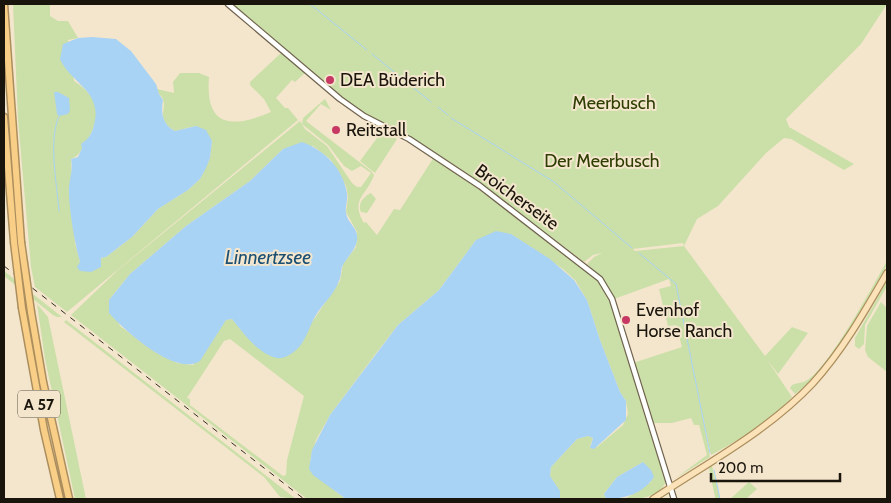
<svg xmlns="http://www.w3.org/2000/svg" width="891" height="503" font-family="Cabin,sans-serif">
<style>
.green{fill:#cbdfa8;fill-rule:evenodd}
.water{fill:#a9d3f4}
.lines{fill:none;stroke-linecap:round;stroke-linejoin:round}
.stream{stroke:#a9d3f4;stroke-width:1}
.minor-casing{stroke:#71644f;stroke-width:7}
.major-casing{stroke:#ab8e5d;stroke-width:8}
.highway-casing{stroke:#ab8e5d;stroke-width:9}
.minor{stroke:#fff;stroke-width:4.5}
.major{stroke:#fbe2b8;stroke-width:5.5}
.highway{stroke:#f9cf88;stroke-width:6}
.rail{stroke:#322c21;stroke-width:1;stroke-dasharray:6 6;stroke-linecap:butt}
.highway-bridge-casing{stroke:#ab8e5d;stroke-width:9;stroke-linecap:butt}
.highway-bridge{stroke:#f9cf88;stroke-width:6}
.poi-dot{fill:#c63965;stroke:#f4e6cd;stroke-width:2}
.labels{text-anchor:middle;stroke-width:4;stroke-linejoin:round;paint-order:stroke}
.shield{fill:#f4e6cd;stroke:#5b5446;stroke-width:1}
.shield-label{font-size:16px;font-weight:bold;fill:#1a150c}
.poi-label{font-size:18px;fill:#1a150c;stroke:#f4e6cd;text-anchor:start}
.park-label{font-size:18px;fill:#2e3e02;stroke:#f4e6cd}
.street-label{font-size:18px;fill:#1a150c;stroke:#f4e6cd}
.water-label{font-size:19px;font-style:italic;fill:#1b5074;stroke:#f4e6cd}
</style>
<rect width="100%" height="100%" fill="#f4e6cd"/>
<path class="green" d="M13,4h37v12l8,5h10l10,17 -10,2 6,41c28,18 28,38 10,64 -4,7 -5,11 -13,14l4,84 5,19h20l1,-4 5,-1 26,-20 26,-28 30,-19 12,-11 10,-21 2,-17 -16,-15 -21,5c-20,-12 -8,-20 -12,-32 -2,-4 -5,-5 -6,-10l17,4 -1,-11 7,-9h19l10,4c-4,50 22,52 62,35l-7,-13 -14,-14v-3l31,-29 24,20 -10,9 -3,-2 -16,18 9,10h3l10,12 -231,192 -32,-25 -4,-20 -13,-147z
M230,4h657l-26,40 -75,75 3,8 65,37 -10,6 -53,-31 -7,-1 -18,15 -48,53 -21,13 -13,27 -1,-3 -50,6 2,2 49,-5 81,110 27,-29 16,6 -30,41 -12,-16 26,39c-22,25 -52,42 -81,58l-9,-43 8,45 -34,21 31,-23 -8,-30h-5l-3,-7 -19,5h-20l-19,-60 49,-16 -6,-22 -8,1 -9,-37 12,-3 -2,-7 -55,20 -12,-21 -15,-14 7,-7 8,-4 -9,2 -9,7 -102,-77 -78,-52 -37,-18 -25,-16z
M325,99l6,11 -10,-6 -15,17 65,50 3,4c-8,22 -24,24 -10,48l2,-1 11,13 17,-26 6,1 34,-53 46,31 111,84 9,10 11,18 55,182c-8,16 -25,17 -41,17l26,-17 -8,-20 -26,15 -13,17 2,5h-46l-1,-8 -9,-15 1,-9 26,-28 11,-3 5,2 -3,8 7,1 26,-22 5,-11 -2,-13 -6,-9 -20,-52 -13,-40 -12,-20 -12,-11 -52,-35 -35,6 -37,50 -41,35 -21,27 -47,63 -14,25 -6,20 26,32 10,7h-39l-236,-184 47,-45 182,-149 5,8 22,17 25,37 5,4h4l10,-14 -10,-7 -9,5 -8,-5 -16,-21 -26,-21 1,-6zM313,146l18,14 15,26 2,11 -2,15 11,20 -1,15 -13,17 -3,17 -30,44 -32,33 -19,-10 -27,-29 -6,1 -33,45 -16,-2 -20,-10 -37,-27 -11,-26 21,-26 56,-48 64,-45 33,-32zM230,339l74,57 -17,64 -1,15 -3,1 -93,-71v-6l-3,-1 37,-57z
M383,130l14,9 -22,34 -15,-12z
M371,193l5,6 -9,14 -6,-1c-4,-8 3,-16 10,-19z
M887,261v4c-25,42 -52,100 -92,129l-5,-6 2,-3c4,-2 10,-2 14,-4 23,-13 66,-94 81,-120z
M4,271l58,46h-5l-4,-2 -49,-39z
M887,281v5l-22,39 -1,19 -5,5 -4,-3v-8z
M881,302l6,6v64l-19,-15 -3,-7 2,-24z
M37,304l11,13 38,182h-11l-30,-140z
M66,320l207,161 23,18 -16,-2 -16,-20 -200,-155z
M712,466l8,33h-4l-1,-2 -6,-29z
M749,482l8,7 -11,10h-16z"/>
<path class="water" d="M92,37l24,2 15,12 25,33 3,10 4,6c-2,13 -1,24 12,31l21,-5 10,4 6,11 -2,17 -4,10 -6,11 -12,11 -30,19 -26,28 -26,20 -5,1v9l-10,5 -11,-1 -3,-4 3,-5c-5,-17 -12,-58 -11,-75 1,-10 4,-18 2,-28l7,-2 4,-9 -1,-4c8,-5 11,-11 13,-19 9,-34 -22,-40 -34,-66l3,-15 15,-6z
M54,92h4l11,6 1,12 -2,4 -9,2 -2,-2z
M302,142c23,8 42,28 45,52 1,6 -2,13 -1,19 2,11 13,15 11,27 -1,9 -8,15 -13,23 -4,6 -2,12 -5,18 -4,12 -16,23 -23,34 -6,10 -9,22 -16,31 -4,5 -15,14 -23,12 -20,-5 -33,-24 -45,-39l-6,1 -26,41c-24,16 -75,-30 -91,-48v-13l21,-26 56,-48 64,-45 33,-32z
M496,231l15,3 39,25 24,21 13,20 13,40 20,52 6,9v19l-32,29 -4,-1 3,-10 -5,-2 -11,3 -26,28 -1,9 10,15v8h-214l-33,-24 -4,-6 3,-19 18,-35 68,-90 41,-35 37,-50z
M643,462l8,8 3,7c-11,17 -30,22 -48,22l-2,-5 13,-17z"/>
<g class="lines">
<path class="stream" d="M310,4l57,46
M372,54l59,48
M438,107l10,8
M59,116c-11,25 -2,68 0,95
M451,118l103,64 78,66
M639,253l37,31 34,169
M714,470l6,29"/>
<defs>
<path id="minor" d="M228,4l112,95 24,17 45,23 71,47 120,93 12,20 62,200"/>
<path id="major" d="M653,499c54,-36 115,-68 160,-116 30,-33 52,-72 74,-110"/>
<path id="highway" d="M4,4l17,238
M4,117l10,125
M22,308l22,122 16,69
M31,312l12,70 26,117"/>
</defs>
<use href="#minor" class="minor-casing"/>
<use href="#major" class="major-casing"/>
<use href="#highway" class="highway-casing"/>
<use href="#minor" class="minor"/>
<use href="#major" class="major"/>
<use href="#highway" class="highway"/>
<path class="rail" d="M4,266l300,233"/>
<defs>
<path id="highway-bridge" d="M14,242l8,66
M21,242l10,70"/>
</defs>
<use href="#highway-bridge" class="highway-bridge-casing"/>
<use href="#highway-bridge" class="highway-bridge"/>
</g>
<g class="poi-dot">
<circle cx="330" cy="80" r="5"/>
<circle cx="336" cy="130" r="5"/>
<circle cx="626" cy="320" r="5"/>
</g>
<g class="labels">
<rect class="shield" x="18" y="390.5" width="42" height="27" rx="4"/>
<g class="shield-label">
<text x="39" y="410">A 57</text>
</g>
<g class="poi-label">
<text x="340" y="86">DEA Büderich</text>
<text x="346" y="136">Reitstall</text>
<text x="636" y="316">Evenhof<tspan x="636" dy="21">Horse Ranch</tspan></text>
</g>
<g class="park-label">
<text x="614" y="109">Meerbusch</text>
<text x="602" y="167">Der Meerbusch</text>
</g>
<g class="street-label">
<text transform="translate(517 197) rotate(36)" y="6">Broicherseite</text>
</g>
<g class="water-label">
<text x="268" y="264">Linnertzsee</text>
</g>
</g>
<rect width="891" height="503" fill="none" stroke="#1a150c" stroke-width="10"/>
<path d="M711 473v8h129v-8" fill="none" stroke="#1a150c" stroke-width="2.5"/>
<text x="718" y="473" font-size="15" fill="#1a150c" stroke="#f4e6cd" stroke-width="4" paint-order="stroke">200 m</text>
</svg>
